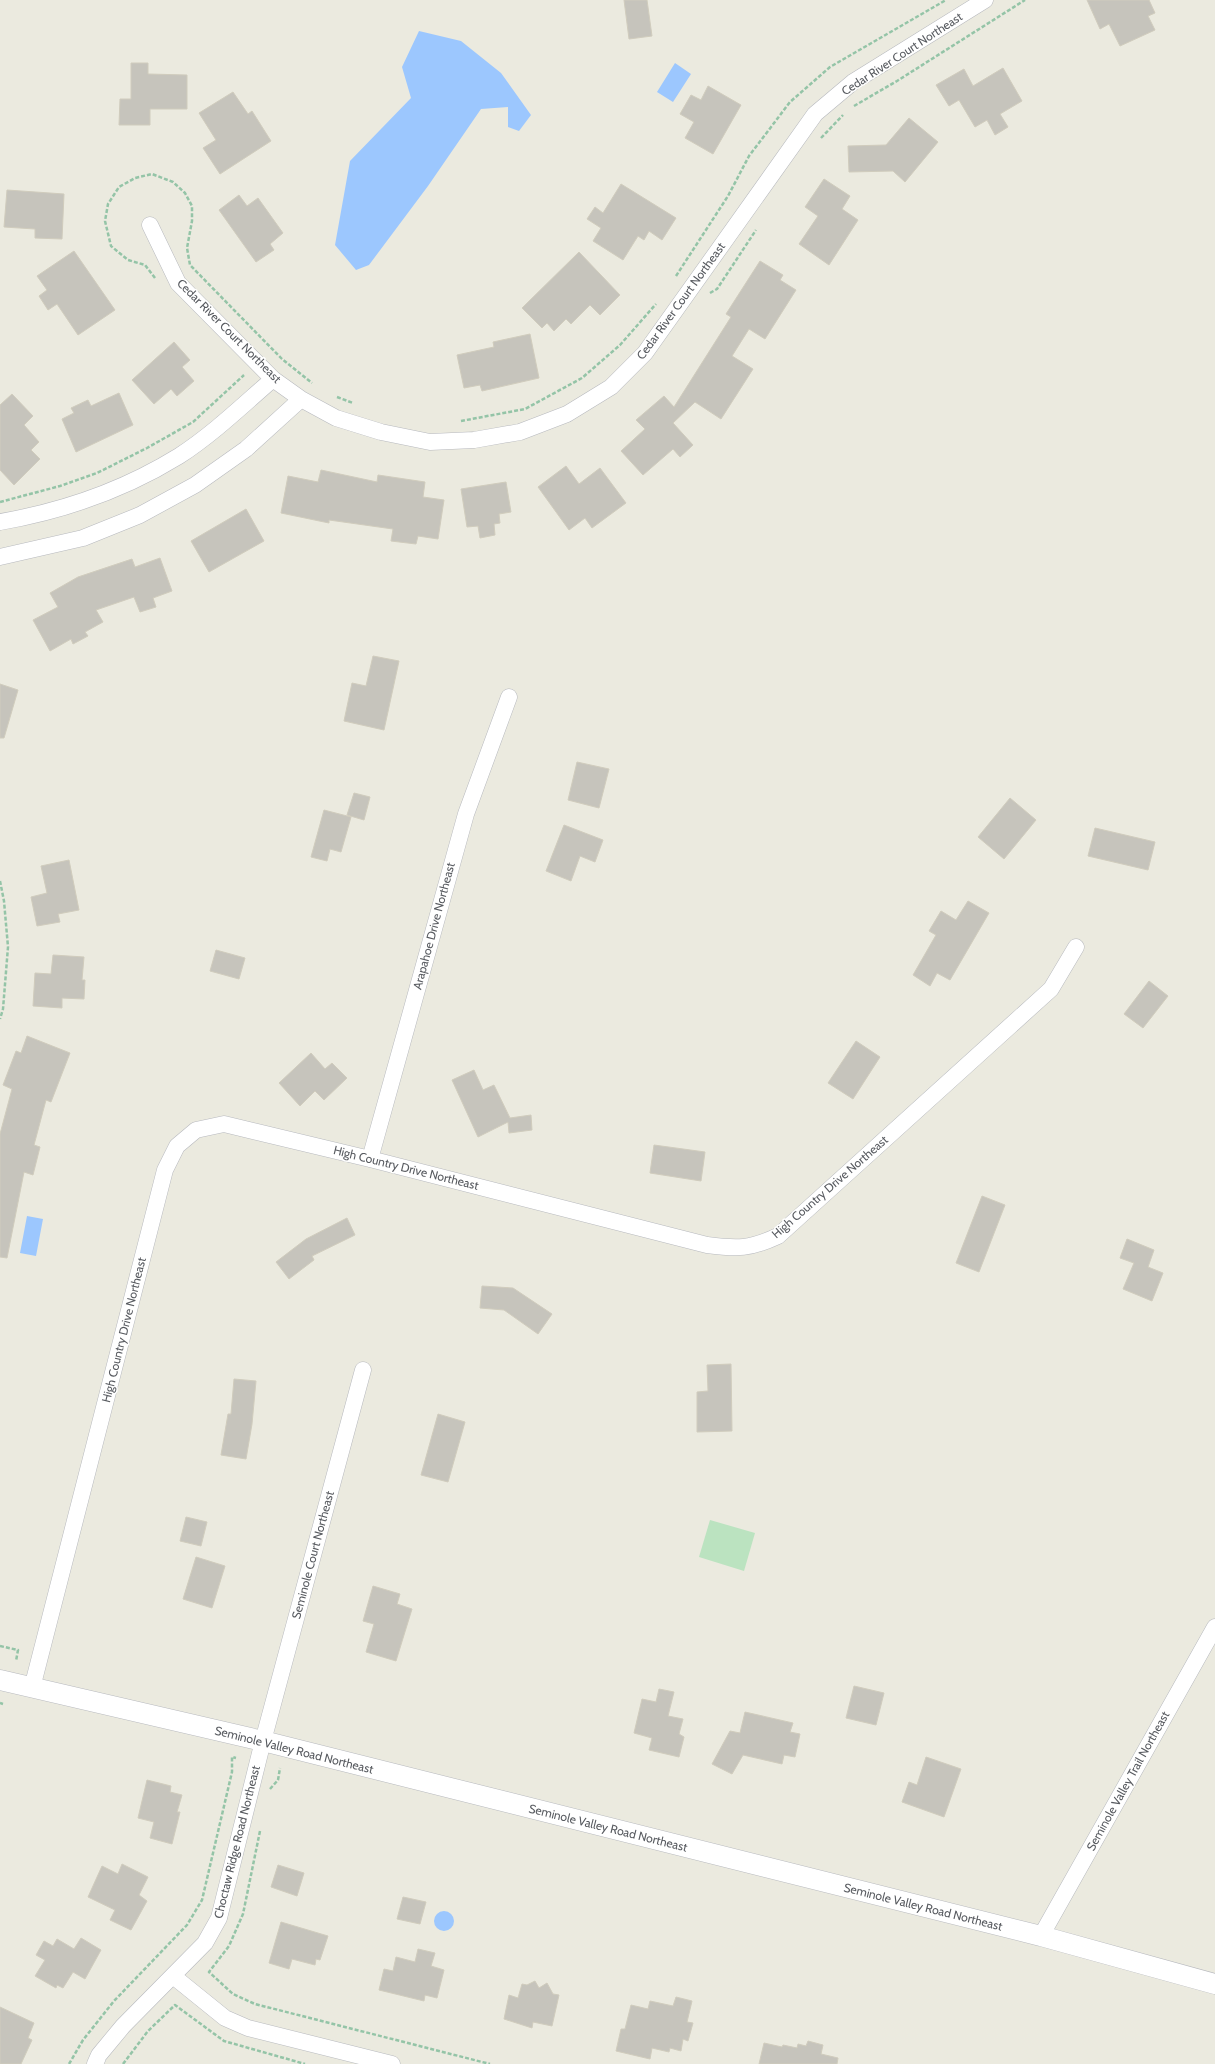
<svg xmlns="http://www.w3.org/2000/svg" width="1215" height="2064" font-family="Cabin,sans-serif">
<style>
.green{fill:#bbe3c0}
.water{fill:#9cc7fe}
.building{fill:#c6c4bc;stroke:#d0ccbd}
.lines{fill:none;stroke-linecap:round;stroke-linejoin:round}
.minor-casing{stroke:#b7b9be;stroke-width:17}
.tertiary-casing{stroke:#b7b9be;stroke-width:21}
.path{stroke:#94c4a7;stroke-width:2.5;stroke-dasharray:4 2;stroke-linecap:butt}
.minor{stroke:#fff;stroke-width:16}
.tertiary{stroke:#fff;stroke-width:20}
.labels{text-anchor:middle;stroke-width:3;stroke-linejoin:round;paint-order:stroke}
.street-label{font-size:12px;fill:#585b60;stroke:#fff}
</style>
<rect width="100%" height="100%" fill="#ebeadf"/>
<path class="green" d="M710,1520l45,13 -11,38 -45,-14z"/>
<path class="water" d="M419,31l42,10 40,32 30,42 -12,16 -11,-4v-20l-27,2 -53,77 -59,79 -13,5 -21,-25 15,-84 61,-63 -9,-31z
M675,63l16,11 -18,28 -16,-10z
M27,1216l16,3 -7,37 -16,-3z
M434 1921a10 10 0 1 1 20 0a10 10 0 1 1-20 0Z"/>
<path class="building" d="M624,0h23l5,36 -23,3z
M1087,0h62l6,13 -7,3 7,14 -35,16 -11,-22 -9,5z
M131,63h17v11l39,1v34h-37v16h-31l1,-26h11z
M1003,68l19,33 -22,13 8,13 -13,8 -8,-15 -12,7 -16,-27 -10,6 -13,-21 28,-16 9,17z
M708,86l33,19 -28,49 -28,-16 9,-16 -14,-8 11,-19 10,5z
M233,92l15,22 4,-3 19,30 -51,33 -17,-26 13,-8 -17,-27z
M909,118l29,24 -33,40 -12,-11 -44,1 -1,-26 38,-1z
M824,179l26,17 -8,13 16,11 -29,45 -30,-21 19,-28 -13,-9z
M621,184l55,34 -14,22 -13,-9 -5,9 -6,-4 -15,24 -30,-19 8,-13 -14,-9 8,-12 8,6z
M7,190l57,4 -2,45 -27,-1v-9l-31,-2z
M239,195l8,11 11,-8 25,35 -13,11 4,6 -18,12 -37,-52z
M74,251l41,59 -37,25 -21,-31 -9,6 -9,-14 8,-6 -10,-14z
M579,252l41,43 -20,20 -10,-10 -19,19 -5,-5 -12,12 -7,-8 -5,5 -20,-20z
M760,261l23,14 -3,5 16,10 -31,49 -16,-10 -17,27 21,13 -32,50 -26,-17 -22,21 20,22 -13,12 -7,-8 -30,26 -22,-24 24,-22 -9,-9 28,-24 10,11 57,-90 -5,-3z
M530,334l9,44 -57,13 -2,-6 -16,3 -7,-33 37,-8 -1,-5z
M174,342l16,18 -8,7 12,14 -17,15 -6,-7 -17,15 -22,-24z
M119,393l14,32 -57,27 -14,-33 12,-6 -3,-5 17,-8 3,6z
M12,394l21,22 -9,9 15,17 -8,8 9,9 -26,26 -14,-15v-65z
M566,466l13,18 21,-16 26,35 -34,25 -7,-10 -16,12 -31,-43z
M321,470l56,12 1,-7 47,7 -2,15 21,3 -6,39 -20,-3 -2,8 -25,-3 2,-12 -64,-9v3l-48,-10 7,-37 30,6z
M506,482l5,30 -12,2 1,9 -6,1 1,11 -15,3 -2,-12 -11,1 -6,-38z
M246,509l18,32 -55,31 -18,-31z
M160,558l12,33 -19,7 3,9 -16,5 -6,-15 -38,13 7,12 -18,10 3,4 -15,8 -2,-5 -21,12 -17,-31 25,-13 -8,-14 28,-16 54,-18 3,8z
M373,656l26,5 -15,69 -40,-9 8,-38 14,3z
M0,684l18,6 -14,48h-4z
M577,762l32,7 -10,39 -31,-8z
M354,793l16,4 -6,23 -17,-5z
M1010,798l26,22 -32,39 -26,-22z
M324,810l27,7 -10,35 -11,-3 -3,12 -16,-4z
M564,825l39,15 -8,22 -15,-6 -9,25 -25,-10z
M1095,828l60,14 -7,28 -60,-14z
M69,860l10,50 -21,4 2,8 -23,4 -6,-29 16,-4 -6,-27z
M968,901l21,12 -39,67 -13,-7 -7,13 -17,-11 23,-40 -7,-4 12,-20 15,9z
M216,950l29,8 -6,21 -29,-8z
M53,955l31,2 -2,23h3l-1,19 -22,-1v10l-29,-2 2,-33 16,1z
M1149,981l19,15 -25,32 -19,-14z
M27,1036l43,17 -19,49 -5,-2 -12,45 6,2 -7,28 -9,-3 -17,86 -7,-1v-123l12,-45 -9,-4 13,-34 5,2z
M856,1041l24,16 -27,42 -25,-16z
M311,1053l14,16 7,-6 15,15 -23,22 -9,-9 -15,15 -21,-23z
M474,1070l9,20 11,-5 16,33 21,-3 1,15 -23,3 -1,-11 -30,15 -26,-57z
M654,1145l51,7 -4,29 -51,-8z
M982,1196l23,9 -26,67 -23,-9z
M347,1218l8,17 -43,21 2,4 -25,19 -13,-17 30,-23z
M1127,1239l27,11 -6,17 15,6 -11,28 -29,-12 11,-26 -14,-5z
M482,1286l31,2 39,26 -14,20 -34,-24 -24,-2z
M731,1364l1,67 -35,1v-40l11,-1 -1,-26z
M234,1379l22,2 -4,43 -6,35 -25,-4 7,-41h3z
M438,1414l27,8 -17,60 -27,-7z
M186,1517l21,5 -6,24 -21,-5z
M196,1557l29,9 -13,42 -29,-9z
M373,1586l27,8 -3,10 15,5 -16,52 -30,-9 8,-28 -11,-3z
M854,1686l30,7 -8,32 -30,-7z
M659,1689l15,3 -6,24 15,3 -4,15 5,3 -5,20 -30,-7 3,-12 -18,-5 8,-34 14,3z
M745,1712l48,11 -3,9 10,2 -5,23 -11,-2 -2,9 -39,-9 -11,19 -20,-10 18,-33 10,2z
M926,1757l35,12 -17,48 -42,-15 7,-20 8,3z
M147,1780l24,6 -1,6 12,3 -5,17h3l-8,32 -22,-6 4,-16 -16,-4z
M122,1864l26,13 -9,18 8,6 -16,29 -21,-10 5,-10 -27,-13 14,-31 16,8z
M278,1865l26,8 -7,23 -26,-9z
M403,1897l23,5 -6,22 -23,-5z
M281,1922l47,14 -8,24 -4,-1 -1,6 -23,-6 -3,10 -20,-6z
M81,1938l20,12 -16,29 -12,-7 -10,16 -6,-3 -1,3 -21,-12 10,-16 -9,-5 8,-14 9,5 4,-7 17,10z
M418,1949l17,4 -4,13 13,4 -7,28 -12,-3 -1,6 -45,-11 5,-21 9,2 3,-14 19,5z
M535,1981l4,7 8,-5 6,11 6,1 -7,31 -19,-4 -1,6 -28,-9 5,-24 9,3 4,-14 5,1z
M676,1997l16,4 -5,21 6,1 -5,18 -5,-2 -2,12 -11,-3 -1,4 -17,-4 -2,11 -34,-8 5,-22h4l6,-24 17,4 2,-8 23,5z
M0,2007l34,16 -6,15 4,2 -11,24h-21z
M808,2041l15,4 -2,9 17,4 -1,6h-78l5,-21 18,4 1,-2 14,3 1,-4 8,2z"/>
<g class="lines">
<defs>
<path id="minor" d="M150,225l28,58 95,96 28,20 35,19 45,14 49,10 44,-2 46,-8 47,-18 44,-27 34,-34 170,-239 38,-32 132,-82
M0,522c63,-11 124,-32 179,-66 34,-22 64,-51 94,-77
M0,557l83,-19 57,-23 55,-30 51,-36 55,-50
M370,1159l96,-345 43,-117
M32,1688l133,-518 12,-24 19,-16 28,-6 146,35 337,86c31,4 43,4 71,-9l273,-247 25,-42
M1041,1936l174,-309
M173,1976l52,42 23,10 144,36
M95,2064l4,-9 24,-29 82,-83 14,-25 44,-177 100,-371"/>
<path id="tertiary" d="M0,1680l263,61 778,195 174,48"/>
</defs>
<use href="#minor" class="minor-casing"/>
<use href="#tertiary" class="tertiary-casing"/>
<path class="path" d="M854,106l43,-25 128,-81
M821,138l22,-23
M676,276l52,-80 21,-40 41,-54 40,-35 116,-67
M155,278l-10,-13 -17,-5 -17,-14 -6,-25 3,-17 11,-17 16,-9 17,-4 21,8 12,11 7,13v15l-5,27 3,17 92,94 30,24
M710,293l7,-4 39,-59
M337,397l16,6
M461,421l64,-12 57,-31 38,-33 36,-41
M0,502l60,-16 37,-13 50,-25 46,-26 51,-47
M0,881l4,20 4,46 -5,62 -3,10
M0,1646l18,4 -2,11
M0,1703l3,1
M270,1789l8,-9 2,-12
M260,1831l-17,83 -14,32 -20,26 24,22 22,10 235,60
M69,2064l14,-24 31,-39 73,-76 15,-25 30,-128v-15l4,1
M123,2064l25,-33 27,-26 49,36 81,23"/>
<use href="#minor" class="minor"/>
<use href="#tertiary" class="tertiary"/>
</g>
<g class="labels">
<g class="street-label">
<text transform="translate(902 54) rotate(-33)" y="4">Cedar River Court Northeast</text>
<text transform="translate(681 301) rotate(-54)" y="4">Cedar River Court Northeast</text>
<text transform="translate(229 331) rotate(45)" y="4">Cedar River Court Northeast</text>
<text transform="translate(434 926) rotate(-75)" y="4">Arapahoe Drive Northeast</text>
<text transform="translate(406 1168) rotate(14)" y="4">High Country Drive Northeast</text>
<text transform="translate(830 1187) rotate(-41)" y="4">High Country Drive Northeast</text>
<text transform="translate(124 1330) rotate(-76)" y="4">High Country Drive Northeast</text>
<text transform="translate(313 1555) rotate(-75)" y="4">Seminole Court Northeast</text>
<text transform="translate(294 1750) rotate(14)" y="4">Seminole Valley Road Northeast</text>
<text transform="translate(1128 1781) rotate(-61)" y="4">Seminole Valley Trail Northeast</text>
<text transform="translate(608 1828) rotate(14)" y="4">Seminole Valley Road Northeast</text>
<text transform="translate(237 1842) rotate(-76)" y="4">Choctaw Ridge Road Northeast</text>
<text transform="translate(923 1907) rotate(14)" y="4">Seminole Valley Road Northeast</text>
</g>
</g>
</svg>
